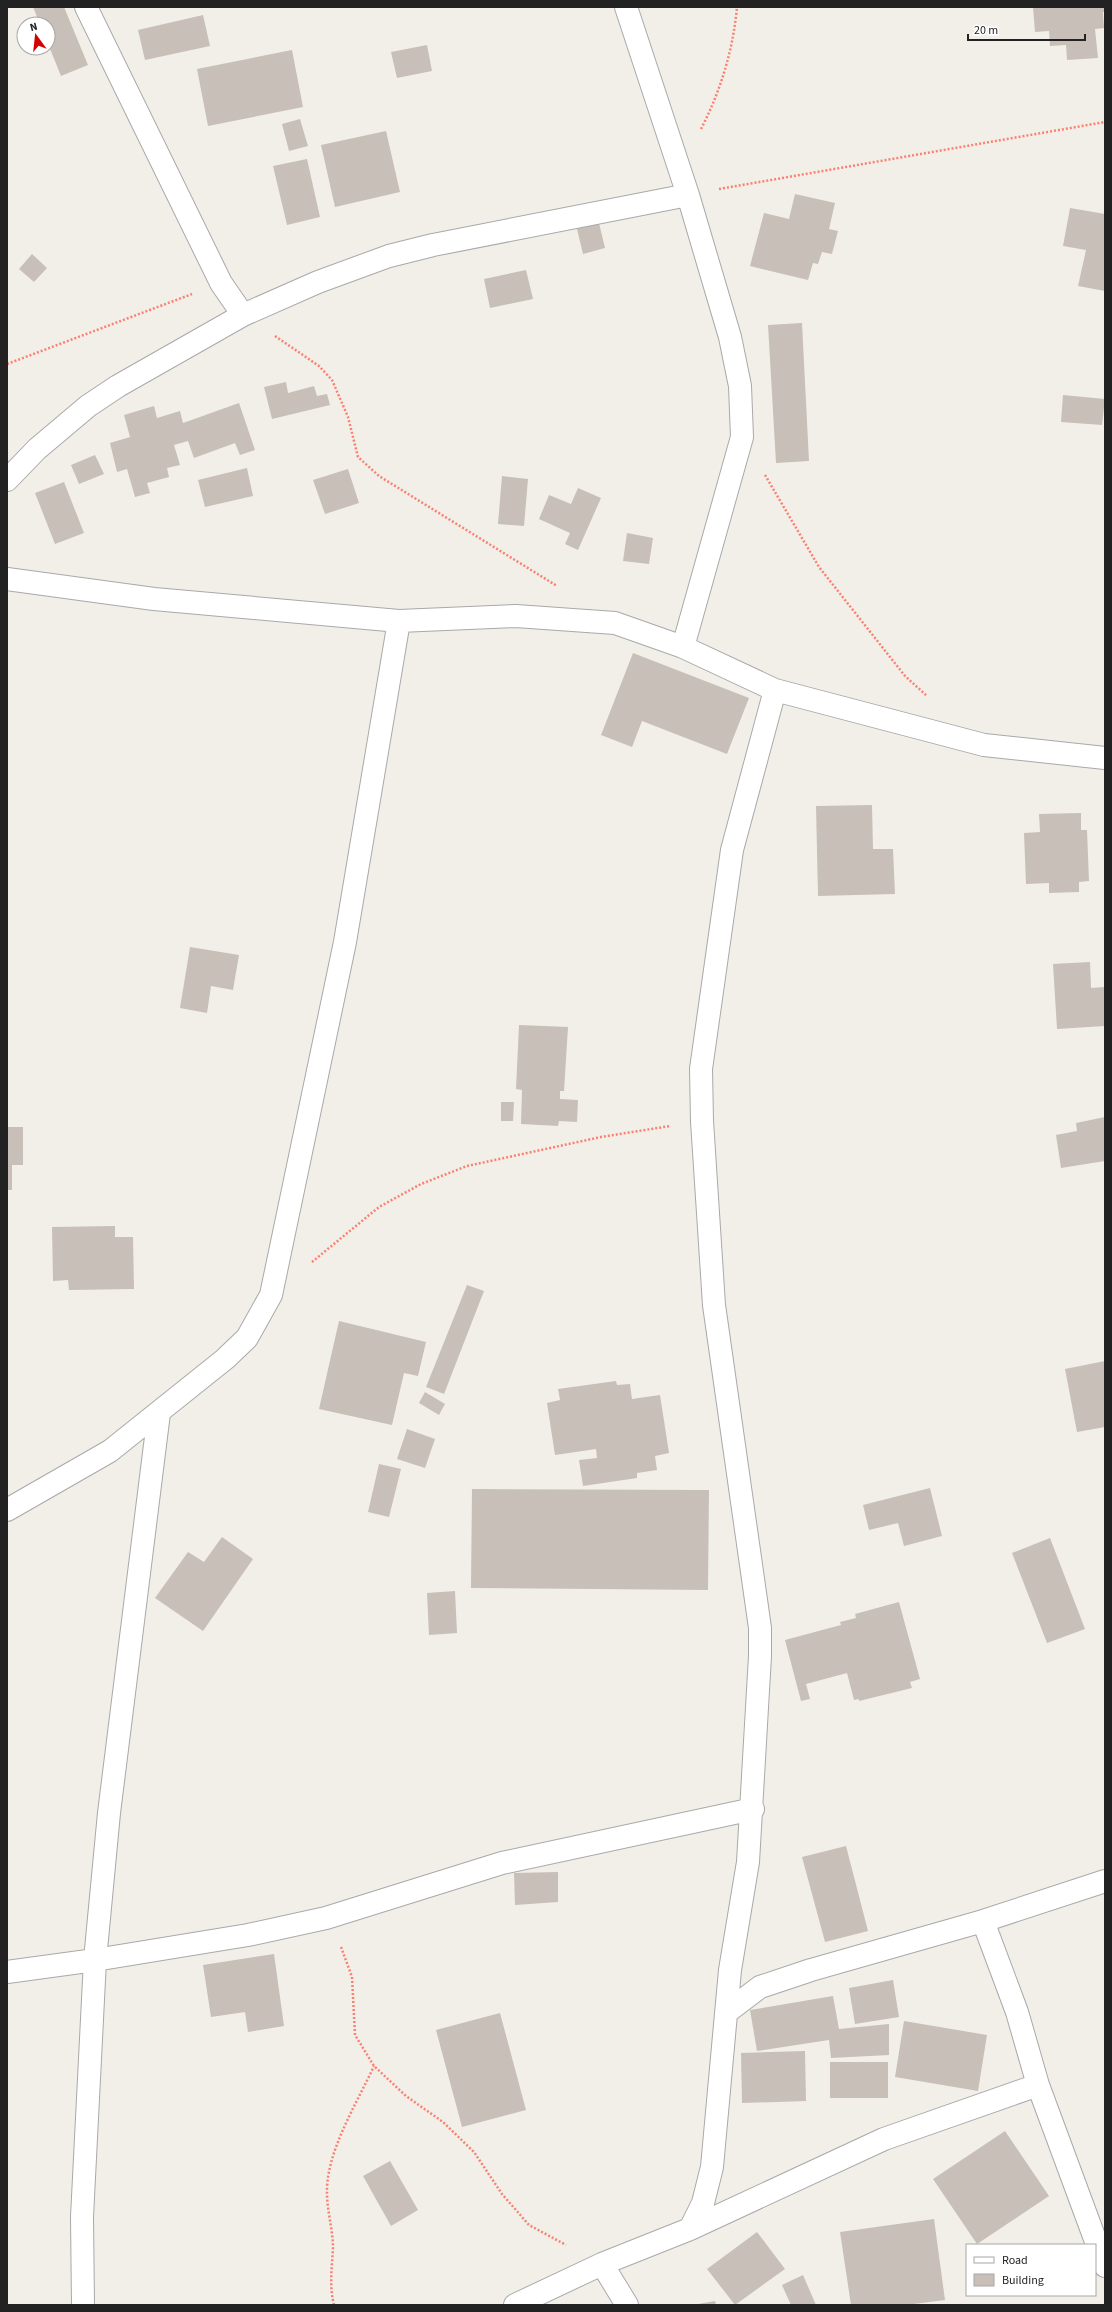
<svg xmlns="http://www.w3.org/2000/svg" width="1112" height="2312" font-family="'Source Sans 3',sans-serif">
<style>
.building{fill:#c7bfb8}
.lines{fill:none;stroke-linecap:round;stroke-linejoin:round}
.minor-casing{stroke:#a9a9a9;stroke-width:24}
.path{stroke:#fa8072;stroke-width:2.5;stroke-dasharray:2 2;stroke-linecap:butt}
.minor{stroke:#fff;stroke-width:22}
</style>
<rect width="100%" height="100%" fill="#f2efe9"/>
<path class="building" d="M33,7h31l24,58 -27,11 -13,-32v-20h-8z
M1033,7h72v5h-2l1,16 -9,1 3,29 -31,2 -1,-15 -16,1 -1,-15 -14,1z
M203,15l7,31 -65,14 -7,-30z
M427,45l5,26 -35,7 -6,-26z
M292,50l11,57 -95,19 -11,-57z
M300,119l8,27 -19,5 -7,-27z
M386,131l14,61 -65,15 -14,-62z
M307,159l13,58 -33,8 -14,-59z
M795,194l40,9 -6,26 9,2 -6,23 -10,-2 -4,12 -5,-1 -5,17 -58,-14 14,-53 25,6z
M1070,208l35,6v77l-27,-5 8,-36 -23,-4z
M598,219l7,29 -22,6 -7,-29z
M32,254l15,14 -13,14 -15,-13z
M526,270l7,29 -43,9 -6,-29z
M802,323l7,138 -33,2 -8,-138z
M286,382l2,11 26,-7 3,10 10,-2 3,11 -58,14 -8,-32z
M1063,395l42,4 -3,26 -41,-3z
M239,403l16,47 -15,5 -5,-12 -41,15 -6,-17 -14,4 6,20 -13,3 2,9 -22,6 3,10 -15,4 -8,-28 -10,3 -7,-29 20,-6 -6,-22 30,-9 3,12 23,-7 3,12z
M95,455l9,19 -25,10 -8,-19z
M247,468l6,28 -48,11 -7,-27z
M348,469l11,34 -34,11 -12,-34z
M502,476l26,3 -4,47 -26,-2z
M64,482l20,51 -29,11 -20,-51z
M578,488l23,10 -23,52 -13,-6 5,-11 -31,-14 10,-24 22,9z
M627,533l26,5 -4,26 -26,-3z
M633,653l116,45 -22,56 -85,-33 -10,26 -31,-12z
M872,805l1,44h20l2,45 -77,2 -2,-90z
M1081,813v17h6l2,51 -10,1v10l-30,1v-10l-23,1 -2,-51 16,-1 -1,-18z
M190,947l49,8 -6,35 -22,-4 -4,27 -27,-5z
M1090,962l1,26 14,-1v39l-48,3 -4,-65z
M519,1025l49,2 -4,64h-4v8l18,1 -1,22 -18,-1 -1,5 -37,-2 1,-34 -6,-1z
M501,1102h13l-1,19h-12z
M1105,1117v44l-44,7 -5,-33 21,-4 -1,-8z
M7,1127h16v38h-11v25h-5z
M115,1226v11h18l1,52 -65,1 -1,-10 -15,1 -1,-54z
M467,1285l17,6 -40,103 -18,-7z
M339,1321l87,21 -8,34 -14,-3 -12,52 -73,-16z
M1105,1361v66l-28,5 -12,-63z
M616,1381l1,4 13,-1 2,15 28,-4 9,58 -14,3 2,14 -20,3v5l-54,8 -4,-26 18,-2 -1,-9 -41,6 -8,-52 13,-3 -2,-11z
M425,1392l20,12 -6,11 -20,-12z
M407,1429l28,10 -10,29 -28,-9z
M379,1464l22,5 -12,48 -21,-5z
M930,1488l12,48 -38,10 -6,-23 -29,7 -6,-25z
M472,1489l237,1 -1,100 -237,-2z
M222,1537l31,22 -50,72 -48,-33 33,-46 16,10z
M1050,1538l35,91 -38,14 -35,-90z
M455,1591l2,42 -28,2 -2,-42z
M899,1602l21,77 -10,3 2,6 -53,13v-2l-5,1 -7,-27 -41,11 4,15 -9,2 -16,-61 56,-15 -1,-3 16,-4 -1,-4z
M846,1846l22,85 -43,11 -23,-85z
M558,1872v30l-43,3 -1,-32z
M274,1954l10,72 -36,6 -3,-20 -34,5 -8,-52z
M893,1980l6,37 -44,7 -6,-36z
M833,1996l6,33 50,-5v31l-58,3 -2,-18 -72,11 -7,-41z
M500,2013l26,97 -64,17 -26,-97z
M904,2021l83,14 -9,56 -83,-14z
M805,2051l1,50 -64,2 -1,-50z
M830,2062h58v36h-58z
M1005,2131l44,65 -72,48 -44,-65z
M390,2161l28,49 -27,16 -28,-50z
M934,2219l11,81 -39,5h-55l-11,-73z
M757,2232l28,37 -50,36 -28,-36z
M803,2275l13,30h-25l-9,-20z
M715,2301l1,4h-18v-1z"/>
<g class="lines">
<defs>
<path id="minor" d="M86,7l135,276 22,32
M626,7l62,188 42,142 10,49 2,51 -59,210
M7,480l30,-31 51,-43 30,-20 125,-71 75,-33 71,-26 44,-11 255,-50
M7,579l147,20 245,22 117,-5 99,7 68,24 92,43 209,55 121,13
M7,1510l103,-59 115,-92 22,-21 24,-43 74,-353 54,-321
M983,1921l34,91 21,73 67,181
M7,1972l88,-12 153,-25 78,-17 176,-55 251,-54
M727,2012l33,-25 51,-17 172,-49 122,-40
M690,2229l194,-90 154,-54
M602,2264l25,41
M83,2305l-1,-88 13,-257 14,-147 50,-400
M515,2305l87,-41 88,-35 13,-26 9,-36 18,-197 18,-108 12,-206v-28l-46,-323 -12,-184 -1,-52 31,-219 43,-160"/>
</defs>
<use href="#minor" class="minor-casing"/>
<path class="path" d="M701,129c20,-39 32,-79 36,-122
M719,189l386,-67
M275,336l44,30 13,14 16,37 10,40 21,19 178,110
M7,364l185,-70
M765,475l54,92 86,109 22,20
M312,1262l67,-55 42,-23 46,-18 134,-29 69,-11
M341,1947l11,30 3,58 19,31 32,30 37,26 31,30 28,42 27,31 37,20
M334,2305c-5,-19 -2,-38 -1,-57 0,-18 -6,-37 -6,-55 -1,-41 30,-90 47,-127"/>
<use href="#minor" class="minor"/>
</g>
<rect width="1112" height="2312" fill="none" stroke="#222222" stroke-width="16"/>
<rect x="966" y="2244" width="130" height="52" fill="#ffffff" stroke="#a7a7a7"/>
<rect x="974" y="2257" width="20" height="6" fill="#ffffff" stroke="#a7a7a7"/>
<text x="1002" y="2264" font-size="12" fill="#222222">Road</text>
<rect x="974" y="2274" width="20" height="12" fill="#c7bfb8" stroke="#a7a7a7"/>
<text x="1002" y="2284" font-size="12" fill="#222222">Building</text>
<g transform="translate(36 36) rotate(345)"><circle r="19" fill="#ffffff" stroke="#a7a7a7"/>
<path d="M0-3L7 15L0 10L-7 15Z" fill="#d40000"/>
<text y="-6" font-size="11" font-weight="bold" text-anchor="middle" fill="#222222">N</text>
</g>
<path d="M968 34v6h117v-6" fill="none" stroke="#222222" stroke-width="2"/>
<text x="974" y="34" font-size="12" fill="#222222" stroke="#ffffff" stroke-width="3" paint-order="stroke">20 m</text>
</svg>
